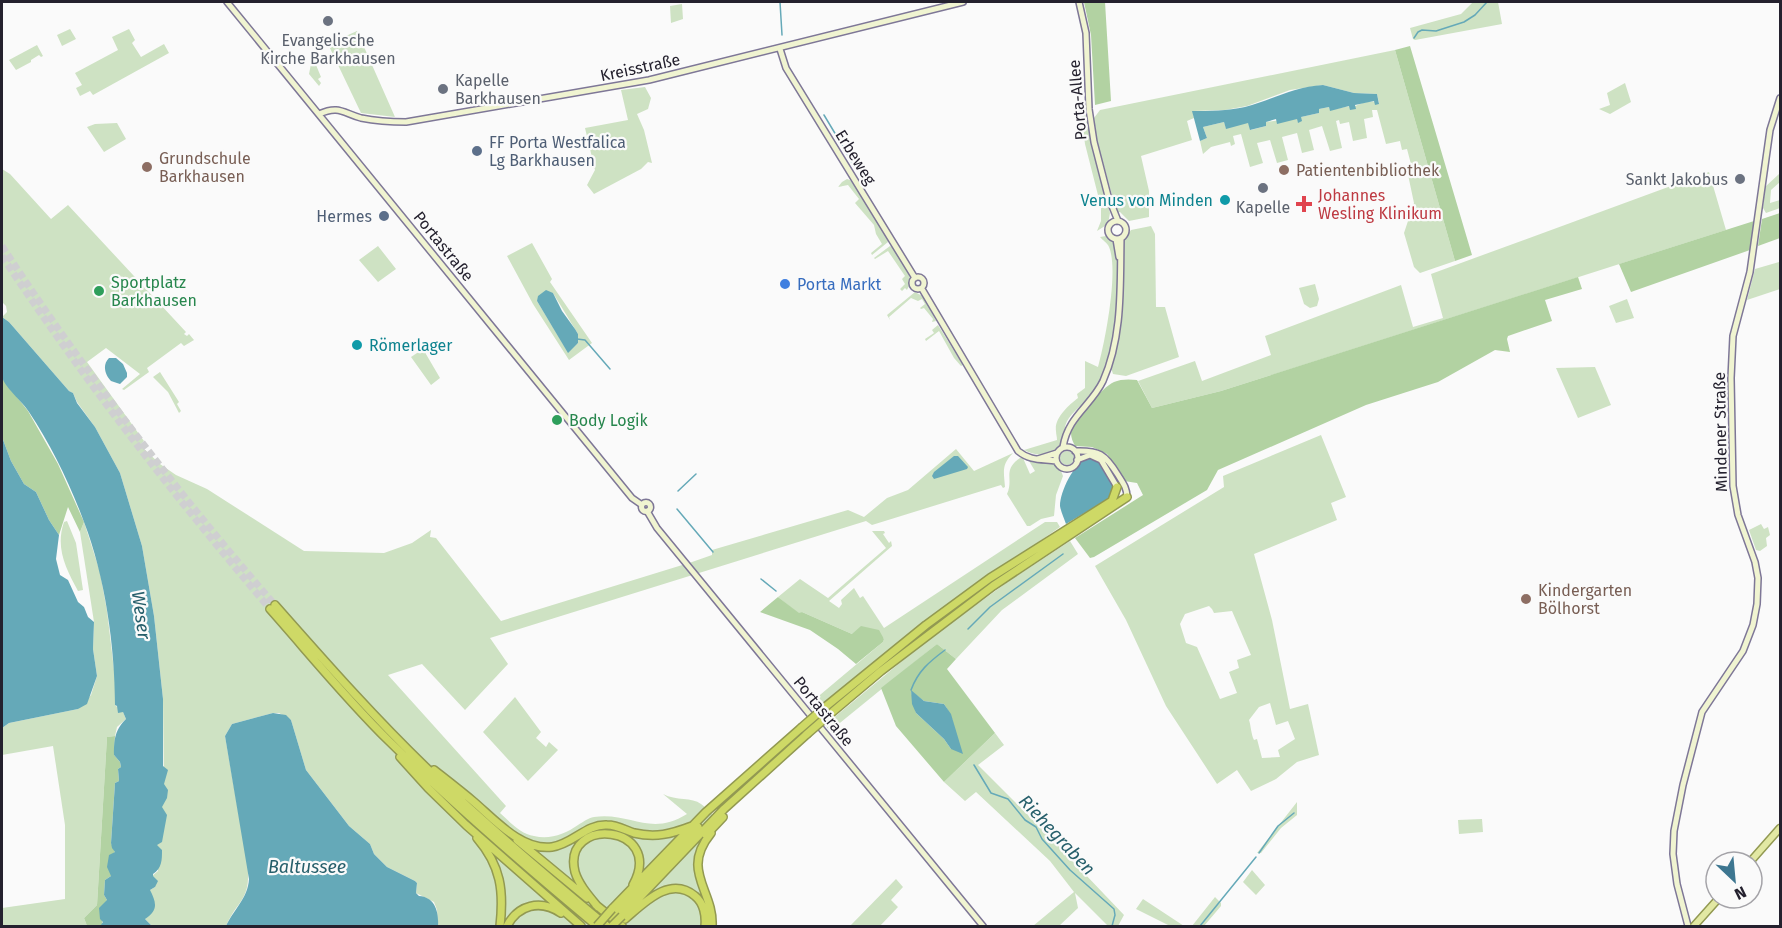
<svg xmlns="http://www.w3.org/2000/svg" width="1782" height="928" font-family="'Fira Sans',sans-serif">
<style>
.green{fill:#cee2c3;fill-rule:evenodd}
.forest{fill:#b2d2a2;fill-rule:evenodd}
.water{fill:#65a9b8}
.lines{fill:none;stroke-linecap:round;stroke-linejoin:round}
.stream{stroke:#65a9b8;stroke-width:1.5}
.highway-tunnel{stroke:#cfcfd1;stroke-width:7;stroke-dasharray:7 3.5;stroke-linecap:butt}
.secondary-casing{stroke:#7e7797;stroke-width:8}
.primary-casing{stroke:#929952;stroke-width:9}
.highway-casing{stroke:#929952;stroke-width:10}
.secondary{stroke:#f0f4d1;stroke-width:5}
.primary{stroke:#e2e8a3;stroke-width:6}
.highway{stroke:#ced966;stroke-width:7}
.highway-bridge-casing{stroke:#929952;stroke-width:10;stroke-linecap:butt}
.highway-bridge{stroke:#ced966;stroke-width:7}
.worship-dot{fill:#6b7280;stroke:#fafafa;stroke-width:2}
.service-dot{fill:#5c6f8a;stroke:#fafafa;stroke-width:2}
.education-dot{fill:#8d6e63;stroke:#fafafa;stroke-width:2}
.culture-dot{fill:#0f9aa8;stroke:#fafafa;stroke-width:2}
.health-dot{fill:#e0444e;stroke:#fafafa;stroke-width:2}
.shop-dot{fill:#3f7fe0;stroke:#fafafa;stroke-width:2}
.leisure-dot{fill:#2e9e5b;stroke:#fafafa;stroke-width:2}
.labels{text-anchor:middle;stroke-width:4.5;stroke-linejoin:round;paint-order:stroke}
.worship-label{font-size:16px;fill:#5b616d;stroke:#fafafa}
.street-label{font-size:16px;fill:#24212e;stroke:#fafafa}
.service-label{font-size:16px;fill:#4e5e75;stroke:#fafafa;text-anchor:start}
.education-label{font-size:16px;fill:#785e54;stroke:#fafafa;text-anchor:start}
.health-label{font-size:16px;fill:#be3a42;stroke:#fafafa;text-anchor:start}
.culture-label{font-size:16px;fill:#0d838f;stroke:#fafafa;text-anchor:end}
.leisure-label{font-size:16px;fill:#27864d;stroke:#fafafa;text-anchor:start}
.shop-label{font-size:16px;fill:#366cbe;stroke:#fafafa;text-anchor:start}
.water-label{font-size:18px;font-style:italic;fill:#265f6b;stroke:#fafafa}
</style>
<rect width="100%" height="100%" fill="#fafafa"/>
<path class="green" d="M1473,2h25l4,22 -87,16 -2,-1 -3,-11 51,-14z
M682,4l1,15 -12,4 -1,-17z
M70,29l6,10 -14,7 -5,-11z
M129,29l6,11 -3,3 9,14 23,-13 5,9 -76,42 -3,-4 -10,5 -4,-8 6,-3 -7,-12 43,-23 -6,-13z
M357,31l38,86 -34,-4 -33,-69z
M37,45l6,11 -2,1 -2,-2 -8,5v2l-15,8 -7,-10z
M1395,50l60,211 -35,12 -6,-6 -10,-34 10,-30 -7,-33 5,-2 -5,-19 -5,1 -2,-9 -14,3 -9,-34h-5l1,7 -9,2 3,19 -14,3 -4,-19 -9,2 -1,-4 -3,1 6,27 -12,3 -8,-25 -13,4 5,20 -12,3 -5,-20 -15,4 6,23 -11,3 -7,-23 -13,3 6,20 -13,4 -9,-33 -8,2 2,8 -4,2 -1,-4 -19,5 -8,7 -3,-13 7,-3 -4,-11 21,-5 2,6 22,-6 3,8 15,-4 -1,-4 32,-4 1,4 3,-5 18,-4v-4l10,-2 1,3 20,-4v4c7,-7 21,-11 29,-7l-2,-9 -23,-1 -31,-8 -33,5 -43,16 -22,4 -32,1 1,7 -7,3 5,19 -51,16 8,35v26l-20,4 -9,-9 -3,1 -20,-72 -3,-23 6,-8z
M311,64l5,1 5,12 -3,2 3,4 -2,3 -10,-12z
M1625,83l6,19 -21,12 -11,-5 11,-4 -3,-12z
M645,87l6,11 -3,11 -11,5 7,16 8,33 -4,-1 -7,7 -47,25 -7,-9 8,-15 -10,-42 43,-8 -7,-30z
M1081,113l7,4 3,23 19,73 -2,11 -11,7 4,-10v-14l-16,-63z
M117,123l9,16 -22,13 -17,-25 8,-3z
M1780,167v15l-9,8 -1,13 10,-3v8l-14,5 -3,-5 2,-21 14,-13z
M2,169l8,5 41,45 17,-14 118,127 -2,2 3,2 2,-2 5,6 -10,6 -3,-3 -34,25 2,4 -25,18 -2,-1 18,-15 -34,-26 -19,14 57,79 -4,4 20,19 16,11 31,14 97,62 80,2 28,-10 19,-13 -1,7 6,1 65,83 191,-59 20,-7v-5l136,-40 16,7 23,-19 21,-8 48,-41 18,22 39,-18c-12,12 -9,19 -8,34l-2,1 -2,-3 -129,40 -6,-4 -376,117 18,26 -43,46 -43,-46 -34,11 118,131 -6,7c10,9 21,21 34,23 16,4 31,-2 44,-11 5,-3 10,-7 16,-8 37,-5 56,20 93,-3l-24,-20c13,7 29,3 38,10 7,5 14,14 20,21 -44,46 -2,58 -6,101h-277l-1,-16 -3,-8 -18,-9 1,-10 -2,-2 -28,-14 -13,-13 -4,-10 -21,-18 -43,-56 -15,-50 -12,-7h-6l-41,11 -7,12 23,131c2,34 -10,32 -22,59h-74l-7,-7 5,-29 5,-3 -3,-11 6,-5 -1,-26 7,-58 -1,-88 -9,-83 -12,-70 -22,-73 -25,-46 -18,-25 -4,-9 -4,-2 -60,-69 -7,-5 5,-5 -1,-6 -4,-4z
M1709,172l17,58 -505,161 -69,17 -14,-27 57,-20 7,20 69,-26 -6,-19 136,-51 12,42 30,-9 -12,-44z
M847,179l3,1 6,7 32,51v4l-16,13 -1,-2 11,-9 -6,-10 -2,-9 -19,-22 4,-4 -11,-14 -10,2 4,-5z
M1151,226l4,8 1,73h9l14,50 -53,19 -13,-2 -2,-6 11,-63 1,-64 8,-11z
M1106,236l9,7c8,37 2,118 -20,149 -8,10 -19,16 -26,26 -6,8 -4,18 -8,26 -8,15 -25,12 -37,6l33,-10c0,-3 -1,-6 -1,-9 -2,-13 13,-26 22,-33l-1,-4 8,-6v-27l13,6c7,-25 21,-97 11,-120 -2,-5 -6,-6 -9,-10z
M532,243l20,36 -2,3 42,61 -23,17 -36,-56 -26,-48zM553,293l25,41v9l-10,9 -31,-51z
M378,246l18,23 -18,13 -19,-22z
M890,246l4,2c8,13 22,27 13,42l-2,-2 -3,3 -2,-2 5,-5 -3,-5 3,-3 -17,-25 -13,8 -1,-1z
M1779,262l1,27 -33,11 8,-31z
M1315,284l4,15 -2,7 -7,2 -6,-4 -5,-16z
M915,292l9,5 12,24 -4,1 1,-3 -9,-11 -3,1 -1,-1 5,-4 -3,-5 -4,2 -7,-3 -22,19 1,3 -3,-5z
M1627,299l7,19 -18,5 -7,-17z
M938,325l25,40 -2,1 -7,-8 -15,-27 -13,10 -1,-2 9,-6 -2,-3z
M423,349l17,29 -9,7 -20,-28z
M1595,367l16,38 -33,13 -22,-50z
M160,372l19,30 -2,2 4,7 -2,2 -11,-21 -15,-15z
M1321,435l25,62 -15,6 6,17 -83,34 18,66 18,89 18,-5 11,51 -22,7 -21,17 -25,12 -14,-21 -20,14 -51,-78 -40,-86 -31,-54 129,-79 -1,-11zM1209,606l3,3 2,4 18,-2 19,44 -14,5 2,8 -10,4 8,21 -17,6 -23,-52 -11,-4 -6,-19 5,-10zM1270,703l6,22 12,-4 7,18 -17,11 2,7 -18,1 -5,-19 -3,1c-3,-6 -3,-14 -5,-20l10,-13z
M1060 458a7 7 0 1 1 14 0a7 7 0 1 1-14 0Z
M1020,458h3l7,16 5,-3 -6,-10c15,2 29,-2 34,15l-7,19 -2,21 -13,3 -11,7h-3l-20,-32c7,-15 -5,-24 13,-36z
M67,521l9,22 7,47 -5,1c-12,-22 -23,-43 -14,-69z
M84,522l16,50 7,39 8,67v27l8,7 3,7 -9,8 -2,9 -8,1 -10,168 -13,13 3,8h-85v-18l63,-9v-74l-12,-79 -51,9v-27l7,-5 69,-14 13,-14 6,-19 -4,-27 1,-27 -14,-90z
M1045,522h12l3,5 -124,87 -122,98 -6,-7 75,-63 1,-4 -32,-4 -50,-22 -3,2 -21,-17 22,-18 28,19 58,-50 -14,-17h12l1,2 -2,1 6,9 2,-2 1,5 -63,55 10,7 3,-4 -1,-4 13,-12 6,10 3,-2 21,32z
M1761,524l3,5 4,-2 2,8 -4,3 1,8 -7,5 -4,-1 -7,-20z
M1070,541l8,13 -76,56 -46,49 -19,-15 -107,87 -5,-6 100,-83 84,-61z
M515,697l26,35 -5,6 10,9 3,-5 9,8 -30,31 -45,-49z
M995,733l9,12 -26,20 66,66 80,84 -6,11h-10l-33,-33 3,15 -19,18h-26l41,-34 -24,-31 -74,-69 -11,9 -21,-19z
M1297,802v13l-16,13 -20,25h-4z
M1482,819l1,13 -24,2 -1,-14z
M1252,870l13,15 -9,10 -13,-13z
M896,879l7,8 -12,13 7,7 -18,19h-30z
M1215,897l6,6v3l-17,20h-12z
M1143,899l41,27h-14l-34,-17z"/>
<path class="forest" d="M1084,2h21l6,99 -16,4 -4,-70z
M1410,46l62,209 -17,6 -60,-211z
M1780,213v25l-22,8 4,-27z
M1754,221l-4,29 -119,42 -12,-28z
M1578,277l4,12 -37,11 7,21 -44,15 -1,3 3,13 -15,-2 -57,32 -72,23 -148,65 -11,20 -113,67 -4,1 -15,-20 68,-43 -6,-12 -13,-2 -17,-27 -15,-7 -17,-1c-2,-4 -4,-8 -4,-13 2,-12 31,-46 43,-51 6,-3 16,-3 23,-2l15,28 69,-17z
M2,378l26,33 30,53 26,58 -4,10 -12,-25 -9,28 -10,-15 -13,-28 -12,-8 -13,-23 -9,-24z
M778,597l21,16 3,-1 50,22 9,-8 18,4 5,9 -1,3 -27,22 -18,-15 -28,-19 -50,-18z
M937,644l19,15 -9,10 48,64 -51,49 -48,-56 -15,-38zM911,691l13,10 20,3c12,18 11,24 7,45l-7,-10 -28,-26z
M115,736l-1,19 6,7 1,5 -3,2 1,12 -4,2 -4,60 4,9 -3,3 -1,21 -6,4 -1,15 3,5 -5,24 -2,2h-13l-3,-8 13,-13 10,-168z"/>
<path class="water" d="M1323,85l31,8 23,1 2,10 -4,1 -1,-4 -19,4 1,4 -6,1 -1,-4 -19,5 -1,-4 -10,2v4l-18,4 1,4 -4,2 -1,-4 -20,5 -1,-5 -10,3v4l-16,4 -2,-7 -22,6 -2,-7 -21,5 4,11 -7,3 -8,-30c18,0 35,0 53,-4 27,-7 48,-20 78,-22z
M546,290l7,3 9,18 13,18 3,5v9l-10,10 -31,-52 1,-5z
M2,317l7,5 60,69 4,2 4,10 18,24 25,46 22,73 12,70 9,83v67l5,4 -4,14 4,6 -1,8 -5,9 5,8 -5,27 -5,3 5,5c0,10 0,18 -9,24v2l5,5 -3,6 -5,3c6,12 9,20 -5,29l7,7h-52l3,-4 -3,-3 -1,-11 8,-8 -3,-5 1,-15 6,-4 -4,-9 2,-12 6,-3 -3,-4 -1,-5 4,-60 4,-2 -1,-12 3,-2 -1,-5 -6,-7c0,-16 1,-25 12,-36l-3,-7 -5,1 -1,-7 -2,-1c0,-58 -10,-129 -31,-183 -14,-38 -33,-77 -55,-110 -6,-10 -26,-26 -27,-36 -2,-18 -1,-41 0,-59z
M109,358h7l7,6 4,9v4l-7,7 -9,-3c-6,-6 -9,-16 -2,-23z
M2,437l9,24 13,23 12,8 13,28 10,15 -3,24 4,16 8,5 10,22 6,5 4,10 6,5 -1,27 4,27 -10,28 -9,5 -69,14 -7,5z
M954,456h4l10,11 -1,2 -33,10 -2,-3 2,-4z
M1087,457c15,2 21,17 28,29l-5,12 -44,26c-2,-6 -5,-12 -6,-18 0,-15 14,-42 27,-49z
M911,690l13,11 20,3 7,10 12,40 -12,-5 -7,-10 -28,-26 -4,-9z
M273,713l13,2 5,5 15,50 43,56 21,18 4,10 13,13 28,14 2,2 -1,10 3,3c16,1 20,16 19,30h-212c8,-17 22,-28 23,-47l-24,-143 7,-12z"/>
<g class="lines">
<path class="stream" d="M780,2l2,33
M1414,38l4,-6 4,-2 14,1 28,-9 11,-7 12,-13
M824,115l12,20
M841,143l11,20
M577,339l8,1 25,29
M678,491l18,-17
M677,509l36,43
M761,579l15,12
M968,629l22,-22 73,-53
M911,690c7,-19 18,-28 34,-40
M974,765l17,28 17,6 17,21 11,7 6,12 28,31 44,39 1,6 -3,11
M1259,853l19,-27 16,-13
M1200,926l56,-69"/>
<path class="highway-tunnel" d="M2,246c82,125 174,245 273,359
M2,256c81,123 172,240 268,353"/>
<defs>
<path id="secondary" d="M227,2l405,496 10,7
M1079,2l7,31 3,76 5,33 14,54 10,25
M780,49l6,19 129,210
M319,114c20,-9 24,-1 42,4 15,3 31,4 45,4l243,-42 314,-78
M1108 230a9 9 0 1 1 18 0a9 9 0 1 1-18 0Z
M1116,239l3,18
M912 283a6 6 0 1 1 12 0a6 6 0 1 1-12 0Z
M922,289l96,162c12,10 24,8 38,10
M1063,447c5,-31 28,-41 40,-66 20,-45 17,-96 18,-143
M1056 458a11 11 0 1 1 22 0a11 11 0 1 1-22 0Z
M1075,451c24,-1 30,3 43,24 5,8 9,13 9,22
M1038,459l19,-6
M1077,460l13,-5 11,5 16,27
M641.5 507a4.5 4.5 0 1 1 9 0a4.5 4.5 0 1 1-9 0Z
M647,511l10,17 326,398
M1688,926l-11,-42 -4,-30 1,-23 9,-46 19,-73 41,-61 10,-26 4,-21 1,-26 -3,-16 -17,-47 -5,-29 -2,-108 2,-42 17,-64 20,-142 10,-32"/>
<path id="primary" d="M1750,862l30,-34
M1694,926l25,-28"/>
<path id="highway" d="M275,605c52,59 104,118 161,172 55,52 113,101 171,149
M270,609c39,44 77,91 119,132 66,65 137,126 208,185
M824,708l102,-83 64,-47 122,-77 5,-14
M830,714l51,-43 112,-85 134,-89
M400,757l28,31 38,37 115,101
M434,770c14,11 27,21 40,32 21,18 48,49 78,45 21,-3 34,-23 55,-22 10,0 18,5 27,8 22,5 37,1 58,-7
M711,833c-31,38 3,57 1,93
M706,835l17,-18
M477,838c24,28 27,53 23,88
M517,840l70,58
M596,905l26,21
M598,907c-9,-11 -19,-22 -23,-35 -14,-57 91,-48 58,13
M612,909l94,-97 95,-84
M616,913l82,-86
M622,916l102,-107 83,-75
M625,919c19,-16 45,-44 70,-23 9,7 11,20 10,30
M507,926c11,-21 33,-27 54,-13"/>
</defs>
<use href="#secondary" class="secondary-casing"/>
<use href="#primary" class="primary-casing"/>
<use href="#highway" class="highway-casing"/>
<use href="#secondary" class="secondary"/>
<use href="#primary" class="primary"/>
<use href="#highway" class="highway"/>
<defs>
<path id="highway-bridge" d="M801,728l23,-20
M807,734l23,-20
M597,926l15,-17
M612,926l10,-10"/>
</defs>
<use href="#highway-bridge" class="highway-bridge-casing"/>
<use href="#highway-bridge" class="highway-bridge"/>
</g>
<g class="worship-dot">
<circle cx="328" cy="21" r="6"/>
<circle cx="443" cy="89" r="6"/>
<circle cx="1740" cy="179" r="6"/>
<circle cx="1263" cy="188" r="6"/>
</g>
<g class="service-dot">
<circle cx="477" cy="151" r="6"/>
<circle cx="384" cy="216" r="6"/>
</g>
<g class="education-dot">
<circle cx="147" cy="167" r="6"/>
<circle cx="1284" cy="170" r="6"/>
<circle cx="1526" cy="599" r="6"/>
</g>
<g class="culture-dot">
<circle cx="1225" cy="200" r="6"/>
<circle cx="357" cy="345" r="6"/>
</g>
<path class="health-dot" d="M1301 195h6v6h6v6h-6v6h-6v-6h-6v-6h6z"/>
<circle class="shop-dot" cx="785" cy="284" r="6"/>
<g class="leisure-dot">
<circle cx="99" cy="291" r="6"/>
<circle cx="557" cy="420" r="6"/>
</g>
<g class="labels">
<g class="worship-label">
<text x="328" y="46">Evangelische<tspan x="328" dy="18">Kirche Barkhausen</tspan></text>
<text x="455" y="86" text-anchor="start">Kapelle<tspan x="455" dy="18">Barkhausen</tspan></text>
<text x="1728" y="185" text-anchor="end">Sankt Jakobus</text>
<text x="1263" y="213">Kapelle</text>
</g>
<g class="street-label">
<text transform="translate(640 67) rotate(-12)" y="6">Kreisstraße</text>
<text transform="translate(1077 100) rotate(-95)" y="6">Porta-Allee</text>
<text transform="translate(856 157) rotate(58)" y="6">Erbeweg</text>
<text transform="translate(444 246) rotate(51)" y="6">Portastraße</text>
<text transform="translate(1720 432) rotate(-91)" y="6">Mindener Straße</text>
<text transform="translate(824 711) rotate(51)" y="6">Portastraße</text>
</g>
<g class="service-label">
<text x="489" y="148">FF Porta Westfalica<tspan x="489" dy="18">Lg Barkhausen</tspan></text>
<text x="372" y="222" text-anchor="end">Hermes</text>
</g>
<g class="education-label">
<text x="159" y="164">Grundschule<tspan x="159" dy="18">Barkhausen</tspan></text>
<text x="1296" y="176">Patientenbibliothek</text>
<text x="1538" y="596">Kindergarten<tspan x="1538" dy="18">Bölhorst</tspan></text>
</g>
<g class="health-label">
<text x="1318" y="201">Johannes<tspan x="1318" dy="18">Wesling Klinikum</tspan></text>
</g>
<g class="culture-label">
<text x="1213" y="206">Venus von Minden</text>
<text x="369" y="351" text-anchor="start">Römerlager</text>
</g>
<g class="leisure-label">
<text x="111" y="288">Sportplatz<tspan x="111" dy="18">Barkhausen</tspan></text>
<text x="569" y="426">Body Logik</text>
</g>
<g class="shop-label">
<text x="797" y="290">Porta Markt</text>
</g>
<g class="water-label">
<text transform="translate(141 615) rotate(82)" y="6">Weser</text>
<text transform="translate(1057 835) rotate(47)" y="6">Riehegraben</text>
<text x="307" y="873">Baltussee</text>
</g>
</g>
<rect width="1782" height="928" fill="none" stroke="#24212e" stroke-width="6"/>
<g transform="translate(1734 880) rotate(154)"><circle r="28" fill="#fafafa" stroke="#a4a3a8" stroke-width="1.5"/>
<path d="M0-4.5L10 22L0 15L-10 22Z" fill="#3d7690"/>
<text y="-9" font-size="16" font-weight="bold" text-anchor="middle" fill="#24212e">N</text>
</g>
</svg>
